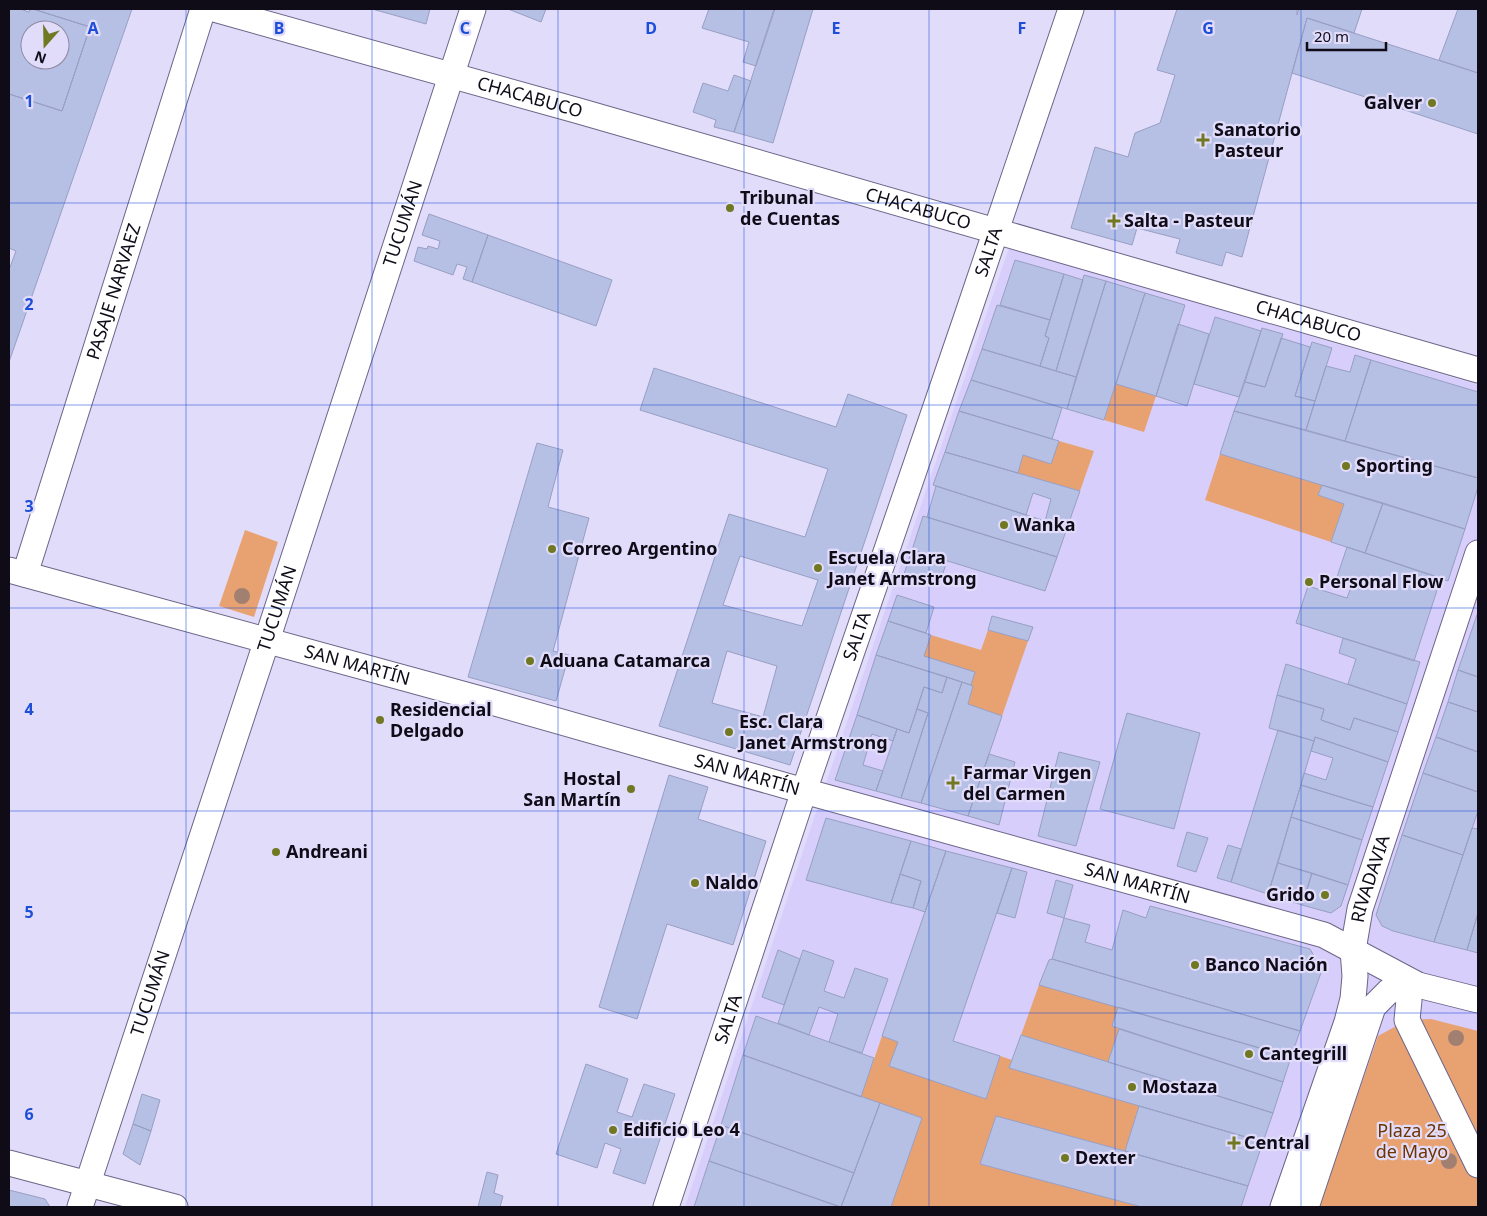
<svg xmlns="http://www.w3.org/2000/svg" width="1487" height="1216" font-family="'Noto Sans',sans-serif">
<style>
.built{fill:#d7cefb}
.green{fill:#e8a272}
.building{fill:#b6bfe4;stroke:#979fc3;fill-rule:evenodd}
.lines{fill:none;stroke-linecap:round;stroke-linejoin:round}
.street-casing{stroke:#6d6587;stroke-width:27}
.street{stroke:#fff;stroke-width:25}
.tree{fill:#a28071}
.grid{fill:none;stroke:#1d4ed8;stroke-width:1;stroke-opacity:0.55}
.poi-dot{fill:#707822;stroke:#e2dcfb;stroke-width:2}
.labels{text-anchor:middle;stroke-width:4.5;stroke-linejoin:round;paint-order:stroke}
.street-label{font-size:18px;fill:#0f0c18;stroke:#e2dcfb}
.poi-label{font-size:18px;font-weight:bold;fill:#0f0c18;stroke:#e2dcfb;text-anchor:start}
.park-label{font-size:18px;fill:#6d3400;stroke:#e2dcfb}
.grid-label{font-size:16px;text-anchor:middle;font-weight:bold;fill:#1d4ed8;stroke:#e2dcfb;stroke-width:4.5;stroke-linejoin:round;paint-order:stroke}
</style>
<rect width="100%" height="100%" fill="#e2dcfb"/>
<path class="built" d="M1009,248l469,137v822h-793l129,-389z"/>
<path class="green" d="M1116,384l40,12 -12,36 -40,-12z
M1059,441l35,10 -14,40 -62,-18 5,-18 28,9z
M1220,454l102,31 -4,10 26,9 -13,38 -126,-42z
M245,530l33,12 -24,75 -35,-11z
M988,630l40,11 -26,75 -34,-12 5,-18 -49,-30 7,-21 50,15z
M1039,985l79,22 -6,19 7,3 -11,33 -87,-27z
M1431,1019l47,12v176h-159l59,-171 29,-16z
M882,1036l16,6 -8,24 96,33 14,-43 12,4 -3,8 130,38 -14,45 -129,-35 -16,48 162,43h-251l31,-89 -61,-21z"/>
<path class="building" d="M9,9h11l9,3 1,-3h3l57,18 -28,84 -53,-17zM30,30h30v30h-30z
M33,9h99l-123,353v-92l7,-19 -7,-3v-154l53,17 28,-84z
M372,9h58l-4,15z
M508,9h38l-5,13z
M709,9h66l-19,57 -13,-4 6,-20 -47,-14z
M774,9h39l-40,134 -39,-11z
M1177,9h120v6l2,-6h63l-8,24 -47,-15 -65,239 -16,-5 -4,14 -46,-13 4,-14 -43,-11 -5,17 -61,-17 24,-81 33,10 7,-24 25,-10 15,-48 -18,-5z
M1458,9h20v64l-39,-13z
M1307,18l171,55v61l-186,-61z
M734,75l17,6 -17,51 -20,-5 2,-7 -23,-8 10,-29 25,8z
M429,214l59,21 -16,47 -9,-3 4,-12 -10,-3 -4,11 -39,-14 4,-14 9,2 1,-3 10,3 2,-8 -18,-6z
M488,235l124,45 -16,46 -124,-44z
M1015,260l49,14 -14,46 -50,-15z
M1064,274l19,6 -27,91 -16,-5 9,-28 -4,-2z
M1084,275l22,6 -30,96 -20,-6z
M1106,281l39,12 -41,127 -37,-11z
M1145,293l40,12 -29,91 -40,-12z
M997,305l53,15 -5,16 4,2 -9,28 -58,-17z
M1215,317l46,14 -22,66 -45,-13z
M1178,324l31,10 -22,72 -31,-10z
M1262,328l21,6 -18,53 -20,-5z
M1281,338l29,9 -15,49 20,5 -9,29 -72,-19 11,-29 20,5z
M1312,342l20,6 -17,53 -20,-5z
M982,349l94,28 -9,32 -96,-29z
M1355,355l16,5 -26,81 -39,-11 20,-64 24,6z
M1371,360l107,32v86l-133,-37z
M654,368l182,59 12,-33 59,21 -117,350 -131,-39 70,-212 76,23 23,-68 -188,-59zM740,556l78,24 -16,46 -79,-21zM727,651l50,15 -14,51 -51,-14z
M971,380l91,28 -10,31 -93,-28z
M959,411l100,30 -8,23 -28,-9 -5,18 -73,-21z
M1234,411l244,67v9l-13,42 -245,-75z
M537,443l26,7 -15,57 41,11 -36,133 16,4 -13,46 -88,-24z
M945,452l135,39 -13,37 -22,-7 6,-22 -18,-6 -7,22 -93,-30z
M1322,485l61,18 -18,50 -34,-11 13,-38 -26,-9z
M936,486l131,42 -10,29 -130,-40z
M1383,503l82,26 -17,52 -83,-28z
M923,516l134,41 -12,34 -133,-41z
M1347,547l94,31 -27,83 -118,-38 12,-37 39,12 6,-16 -16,-5z
M912,550l35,11 -8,24 -35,-11z
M897,595l37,12 -8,26 -38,-12z
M1478,612v65l-20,-7z
M992,616l41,11 -5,14 -40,-11z
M888,621l43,14 -7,21 51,16 -4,13 -95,-30z
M1343,638l77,24 -13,42 -59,-20 8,-25 -17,-6z
M876,655l71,22 -5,16 -18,-6 -15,46 -52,-18z
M1286,664l121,40 -9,28 -44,-14 -4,12 -29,-10 3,-11 -47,-14z
M1458,670l20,7v35l-30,-10z
M947,677l15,5 -41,121 -20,-5 27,-85 -11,-4 7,-22 18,6z
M962,682l11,4 -5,18 34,12 -34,100 -47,-13z
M1277,695l47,14 -3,11 29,10 4,-12 44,14 -10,30 -73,-25 -1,4 -45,-13z
M1448,702l30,10v40l-42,-15z
M917,709l11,4 -27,85 -25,-7 21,-62 12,4z
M1127,713l73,20 -26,96 -74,-20z
M857,715l40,14 -4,12 -21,-7 -9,31 20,6 -7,20 -41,-11z
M1278,730l36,11 -46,153 -37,-12z
M1315,737l73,25 -15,45 -72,-22 3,-12 22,7 7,-22 -22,-7z
M1436,737l42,15v40l-55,-19z
M1059,752l41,10 -24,84 -38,-10z
M989,754l26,8 -16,63 -31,-9z
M1423,773l55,19v19l-15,44 -61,-20z
M669,775l39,12 -10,32 68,22 -33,104 -66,-21 -30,95 -38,-12z
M1301,785l72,22 -11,33 -71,-23z
M1291,817l71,23 -14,45 -70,-22z
M826,818l85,23 -20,62 -85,-23z
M1472,828l6,1v84l-11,37 -33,-8z
M1187,832l21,6 -12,34 -19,-6z
M1402,835l61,20 -29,87 -41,-11 -11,-5 -6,-11z
M911,841l35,10 -21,61 -12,-4 8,-27 -21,-7z
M1228,845l13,4 -10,33 -14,-4z
M946,851l66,17 -59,173 47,15 -14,43 -97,-33 9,-24 -16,-6z
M1278,863l34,10 -10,32 -34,-11z
M1012,868l15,4 -12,46 -18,-5z
M1312,873l36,12 -7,21 -10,7 -29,-8z
M900,874l21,7 -8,27 -22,-5z
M1056,880l17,5 -9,33 -17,-5z
M1150,906l160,43 12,21 -22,61 -248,-72 12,-41 26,7 -5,17 27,8 11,-40 23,8z
M1478,913v40l-11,-3z
M778,950l22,9 -16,46 -22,-8z
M803,950l31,11 -10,30 20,7 11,-30 33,11 -26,74 -33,-11 9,-28 -19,-7 -10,28 -31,-12z
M1052,959l248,72 -9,26 -252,-72 10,-25z
M1118,1007l173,50 -8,25 -171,-56z
M756,1016l118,42 -13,39 -118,-42z
M1119,1029l164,53 -10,31 -165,-51z
M1021,1035l252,78 -10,29 -254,-74z
M743,1055l137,48 -26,70 -133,-48z
M586,1064l42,15 -11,33 15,5 12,-33 31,10 -30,90 -32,-11 8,-24 -16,-6 -8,25 -41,-14z
M142,1094l18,6 -9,31 -18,-7z
M880,1103l42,15 -31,89h-50z
M1139,1106l124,36 -15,44 -123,-35z
M996,1116l129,35 123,35 -7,21h-99l-162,-43z
M133,1124l18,7 -11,34 -17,-11z
M721,1125l133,48 -13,34 -132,-46z
M709,1161l131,46h-146z
M487,1172l11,3 -4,18 9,3 -3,11h-22z
M9,1190l36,9 5,8h-41z"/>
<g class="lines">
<defs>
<g id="street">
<path id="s1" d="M214,9l365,102 899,259"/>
<path id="s2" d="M9,570l479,131 316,90 520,144 94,50 60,15"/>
<path id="s3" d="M25,574l178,-565"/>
<path d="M1409,1000l-2,20 71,145"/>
<path d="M9,1163l166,44"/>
<path id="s4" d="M80,1207l187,-567 206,-631"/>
<path id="s5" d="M666,1207l138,-416 162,-472 105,-310"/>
<path id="s6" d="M1283,1207l64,-185 6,-23 2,-23 -2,-26 7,-41 118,-356"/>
<path d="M1306,1207l67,-200 16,-16 29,-6"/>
</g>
</defs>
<use href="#street" class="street-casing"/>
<use href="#street" class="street"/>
</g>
<g class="tree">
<circle cx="242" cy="596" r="8"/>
<circle cx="1456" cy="1038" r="8"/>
<circle cx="1449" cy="1161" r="8"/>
</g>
<path class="grid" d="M186,9v1198M372,9v1198M558,9v1198M744,9v1198M929,9v1198M1115,9v1198M1301,9v1198M9,203h1469M9,405h1469M9,608h1469M9,811h1469M9,1013h1469"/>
<g class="poi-dot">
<circle cx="1432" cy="103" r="5"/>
<path d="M1200.5 132.5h5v5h5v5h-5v5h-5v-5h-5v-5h5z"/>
<circle cx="730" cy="208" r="5"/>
<path d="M1111.5 213.5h5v5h5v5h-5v5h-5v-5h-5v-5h5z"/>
<circle cx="1346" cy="466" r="5"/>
<circle cx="1004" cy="525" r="5"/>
<circle cx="552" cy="549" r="5"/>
<circle cx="818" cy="568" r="5"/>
<circle cx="1309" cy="582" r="5"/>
<circle cx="530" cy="661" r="5"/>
<circle cx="380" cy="720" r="5"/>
<circle cx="729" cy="732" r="5"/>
<path d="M950.5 775.5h5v5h5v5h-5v5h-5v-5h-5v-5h5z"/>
<circle cx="631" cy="789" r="5"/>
<circle cx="276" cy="852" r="5"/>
<circle cx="695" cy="883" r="5"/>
<circle cx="1325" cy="895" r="5"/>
<circle cx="1195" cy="965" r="5"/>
<circle cx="1249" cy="1054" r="5"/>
<circle cx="1132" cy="1087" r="5"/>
<circle cx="613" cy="1130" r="5"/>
<path d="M1231.5 1135.5h5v5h5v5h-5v5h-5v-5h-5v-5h5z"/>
<circle cx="1065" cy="1158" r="5"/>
</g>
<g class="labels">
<g class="street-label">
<text dy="6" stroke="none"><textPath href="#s1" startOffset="328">CHACABUCO</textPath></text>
<text dy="6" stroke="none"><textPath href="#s1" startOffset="732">CHACABUCO</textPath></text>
<text dy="6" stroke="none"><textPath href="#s4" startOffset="1035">TUCUMÁN</textPath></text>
<text dy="6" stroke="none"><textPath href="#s5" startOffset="1008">SALTA</textPath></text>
<text dy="6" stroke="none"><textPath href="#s3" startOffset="296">PASAJE NARVAEZ</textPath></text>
<text dy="6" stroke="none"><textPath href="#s1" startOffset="1138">CHACABUCO</textPath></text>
<text dy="6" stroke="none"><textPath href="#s4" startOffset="630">TUCUMÁN</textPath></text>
<text dy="6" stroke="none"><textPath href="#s5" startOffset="602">SALTA</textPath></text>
<text dy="6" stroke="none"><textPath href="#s2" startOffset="361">SAN MARTÍN</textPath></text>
<text dy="6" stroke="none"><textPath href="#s2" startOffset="766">SAN MARTÍN</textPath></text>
<text dy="6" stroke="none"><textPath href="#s6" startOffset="342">RIVADAVIA</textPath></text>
<text dy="6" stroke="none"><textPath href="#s2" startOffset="1171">SAN MARTÍN</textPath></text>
<text dy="6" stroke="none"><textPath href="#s4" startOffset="225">TUCUMÁN</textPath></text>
<text dy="6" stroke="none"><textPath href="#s5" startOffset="198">SALTA</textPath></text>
</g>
<g class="poi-label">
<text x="1422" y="109" text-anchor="end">Galver</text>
<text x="1214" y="136">Sanatorio<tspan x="1214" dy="21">Pasteur</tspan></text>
<text x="740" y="204">Tribunal<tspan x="740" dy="21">de Cuentas</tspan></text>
<text x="1124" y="227">Salta - Pasteur</text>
<text x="1356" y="472">Sporting</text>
<text x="1014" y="531">Wanka</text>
<text x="562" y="555">Correo Argentino</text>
<text x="828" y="564">Escuela Clara<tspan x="828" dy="21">Janet Armstrong</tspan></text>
<text x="1319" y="588">Personal Flow</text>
<text x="540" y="667">Aduana Catamarca</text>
<text x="390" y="716">Residencial<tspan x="390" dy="21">Delgado</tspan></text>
<text x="739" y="728">Esc. Clara<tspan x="739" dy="21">Janet Armstrong</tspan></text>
<text x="963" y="779">Farmar Virgen<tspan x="963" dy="21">del Carmen</tspan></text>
<text x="621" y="785" text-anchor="end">Hostal<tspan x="621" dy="21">San Martín</tspan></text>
<text x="286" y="858">Andreani</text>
<text x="705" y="889">Naldo</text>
<text x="1315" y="901" text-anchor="end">Grido</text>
<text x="1205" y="971">Banco Nación</text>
<text x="1259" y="1060">Cantegrill</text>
<text x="1142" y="1093">Mostaza</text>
<text x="623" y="1136">Edificio Leo 4</text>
<text x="1244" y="1149">Central</text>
<text x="1075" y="1164">Dexter</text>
</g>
<g class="park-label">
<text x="1412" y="1137">Plaza 25<tspan x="1412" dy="21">de Mayo</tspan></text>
</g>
</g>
<g class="grid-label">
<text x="93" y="34">A</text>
<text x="279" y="34">B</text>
<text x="465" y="34">C</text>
<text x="651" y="34">D</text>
<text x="836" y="34">E</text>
<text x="1022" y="34">F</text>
<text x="1208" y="34">G</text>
<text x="29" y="107">1</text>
<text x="29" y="310">2</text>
<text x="29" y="512">3</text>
<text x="29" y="715">4</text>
<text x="29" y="918">5</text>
<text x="29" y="1120">6</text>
</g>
<rect width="1487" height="1216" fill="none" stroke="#0f0c18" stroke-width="20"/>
<g transform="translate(45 45) rotate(200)"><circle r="24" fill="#e2dcfb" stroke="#8e89a0"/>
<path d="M0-4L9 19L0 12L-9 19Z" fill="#707822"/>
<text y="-8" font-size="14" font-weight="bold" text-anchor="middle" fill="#0f0c18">N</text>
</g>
<path d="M1307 42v8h79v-8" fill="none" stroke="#0f0c18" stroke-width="2.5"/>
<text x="1314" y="42" font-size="15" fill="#0f0c18" stroke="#e2dcfb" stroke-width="4" paint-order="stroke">20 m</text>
</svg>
